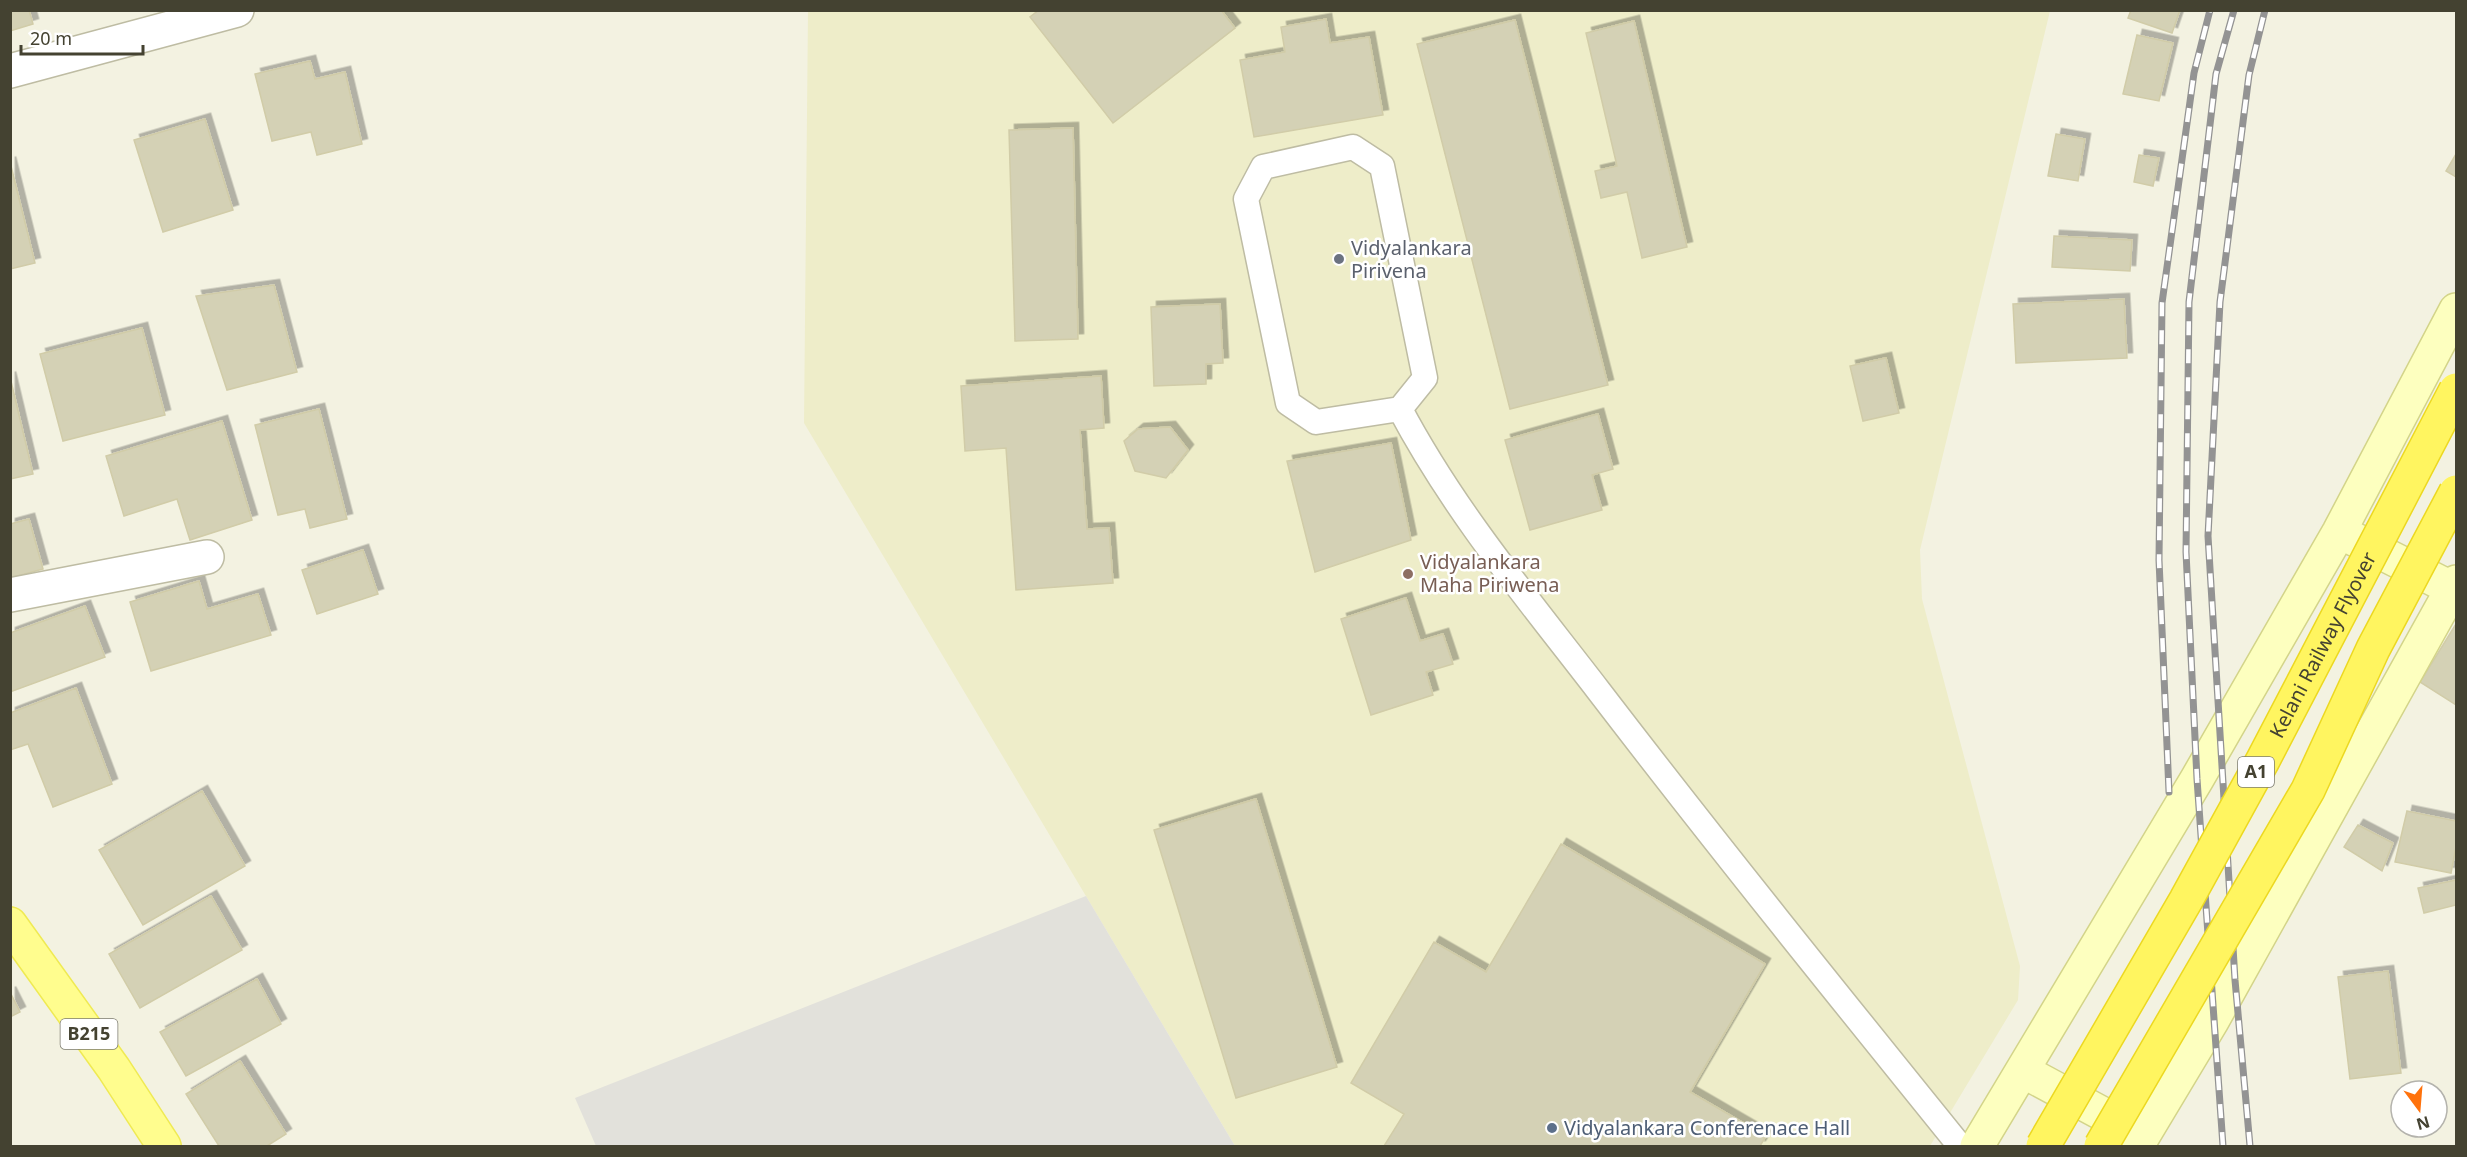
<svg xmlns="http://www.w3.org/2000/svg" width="2467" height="1157" font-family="'Noto Sans',sans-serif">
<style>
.education{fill:#eeedc9}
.parking{fill:#e2e1db}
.building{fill:#d4d1b5;stroke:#d1cca8;stroke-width:1.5;filter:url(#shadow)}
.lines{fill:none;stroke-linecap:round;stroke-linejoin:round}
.lane-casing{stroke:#bebca3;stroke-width:27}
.street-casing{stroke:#bebca3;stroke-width:36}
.secondary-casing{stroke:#d3d489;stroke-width:36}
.primary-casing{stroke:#efea53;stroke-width:36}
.lane{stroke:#fff;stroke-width:24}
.street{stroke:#fff;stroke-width:33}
.secondary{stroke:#fdffbf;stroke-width:33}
.primary{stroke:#fffd8e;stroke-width:33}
.rail-casing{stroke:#939393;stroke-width:7}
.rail{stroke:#fff;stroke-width:4.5;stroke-dasharray:14;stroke-linecap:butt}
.highway-bridge-casing{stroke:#ecd821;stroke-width:36;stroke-linecap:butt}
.highway-bridge{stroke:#fff560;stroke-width:33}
.worship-dot{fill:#6b7280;stroke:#fff;stroke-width:2}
.education-dot{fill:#8d6e63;stroke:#fff;stroke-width:2}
.service-dot{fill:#5c6f8a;stroke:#fff;stroke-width:2}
.labels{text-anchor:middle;stroke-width:5;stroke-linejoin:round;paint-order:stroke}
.shield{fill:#fff;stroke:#7c7b6f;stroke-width:1.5}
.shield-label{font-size:18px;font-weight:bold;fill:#444231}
.worship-label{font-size:20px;fill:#5b616d;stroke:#fff;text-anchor:start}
.education-label{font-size:20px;fill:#785e54;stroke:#fff;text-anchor:start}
.street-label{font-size:20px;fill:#444231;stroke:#fff}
.service-label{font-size:20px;fill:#4e5e75;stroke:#fff;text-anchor:start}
</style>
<defs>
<filter id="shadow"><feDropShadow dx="5.5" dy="-5.5" stdDeviation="0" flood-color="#0004"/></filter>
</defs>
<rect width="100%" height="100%" fill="#f3f2e1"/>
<path class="education" d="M808,11h1242l-130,539 2,49 98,367 -2,34 -88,146h-695l-431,-723z"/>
<path class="parking" d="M1086,896l149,250h-639l-21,-48z"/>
<path class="building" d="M10,10h19l4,14 -23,7z
M1039,10h182l14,18 -122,95 -83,-106z
M2131,10h49l-8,23 -44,-15z
M1326,19l4,24 39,-6 14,78 -129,22 -14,-77 45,-8 -4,-25z
M1515,20l93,365 -98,24 -93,-365z
M1634,21l53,226 -45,11 -15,-66 -26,6 -6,-27 22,-5 -31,-133z
M2137,35l36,8 -14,58 -36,-7z
M310,61l5,18 30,-7 17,72 -45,11 -6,-23 -39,9 -17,-67z
M205,119l28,91 -70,22 -29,-92z
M1073,128l5,211 -63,2 -6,-211z
M2056,134l29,5 -7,42 -30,-5z
M2456,154v23l-10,-6z
M2139,155l20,3 -6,28 -19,-4z
M10,162l25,101 -25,6z
M2054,236l78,4 -2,31 -78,-4z
M274,285l23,87 -70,18 -31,-94z
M2124,299l3,59 -111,5 -3,-59z
M1220,304l3,59 -17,1v20l-52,2 -3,-79z
M142,328l23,87 -102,26 -23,-87z
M1886,358l13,55 -36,8 -13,-55z
M1101,376l3,52 -24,2 7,99 22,-1 4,55 -97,7 -10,-142 -41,3 -4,-65z
M10,377l23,97 -23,5z
M319,409l28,110 -37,9 -5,-19 -27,6 -23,-90z
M1598,414l15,55 -21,6 10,35 -72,20 -25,-90z
M222,421l30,99 -62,20 -13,-41 -53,17 -18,-60z
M1170,427l18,23 -22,28 -31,-7 -11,-30 14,-12z
M1391,443l20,97 -96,32 -28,-111z
M29,519l14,50 -33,9v-54z
M363,550l15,44 -61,20 -15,-44z
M199,581l8,28 51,-15 13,41 -120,36 -21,-69z
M1406,598l14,43 23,-7 10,30 -27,8 7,23 -62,20 -30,-96z
M85,606l20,51 -95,35v-59z
M2456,624v81l-36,-23z
M76,688l36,96 -59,23 -25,-63 -18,6v-37z
M202,791l43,75 -102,59 -44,-75z
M1256,799l81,268 -101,31 -82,-268z
M2407,811l49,10v26l-5,26 -56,-11z
M2358,825l35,18 -11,28 -38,-24z
M1561,844l204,120 -75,128 76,44 -6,10h-376l20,-32 -53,-31 83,-141 52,30z
M2456,880v25l-32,8 -6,-25z
M211,896l31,54 -102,58 -31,-54z
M2388,971l13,102 -51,6 -12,-102z
M257,979l24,45 -95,52 -26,-44z
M10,992l10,20 -10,5z
M240,1061l46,73 -19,12h-48l-33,-52z"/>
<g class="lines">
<defs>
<path id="lane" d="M1353,147l29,19 43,212 -25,31 -84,13 -28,-19 -42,-204 17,-32z
M1400,409c54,102 128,190 198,281 118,154 240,305 362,456"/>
<path id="street" d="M10,71l227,-61
M10,595l197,-38"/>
<path id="secondary" d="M2348,536l105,53
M2023,1071l117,63
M1977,1146l220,-367 142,-247 117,-222
M2137,1146l75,-125 244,-439"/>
<path id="primary" d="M10,924l104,145 50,77"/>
</defs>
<use href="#lane" class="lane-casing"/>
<use href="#street" class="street-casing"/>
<use href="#secondary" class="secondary-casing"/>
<use href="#primary" class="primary-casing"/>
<use href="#lane" class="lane"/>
<use href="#street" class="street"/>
<use href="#secondary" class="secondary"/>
<use href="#primary" class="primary"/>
<defs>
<path id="rail" d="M2169,792l-10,-232 3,-257 32,-230 16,-63
M2223,1146l-26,-367 -11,-227 3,-250 27,-228 18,-64
M2250,1146l-15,-166 -27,-444 12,-234 29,-227 16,-65"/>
</defs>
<use href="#rail" class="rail-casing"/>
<use href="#rail" class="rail"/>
<defs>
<g id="highway-bridge">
<path id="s1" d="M2043,1146l143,-246 77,-140 193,-370"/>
<path d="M2101,1146l207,-356 65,-141 83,-157"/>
</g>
</defs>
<use href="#highway-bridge" class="highway-bridge-casing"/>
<use href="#highway-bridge" class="highway-bridge"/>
</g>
<circle class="worship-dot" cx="1339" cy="259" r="6"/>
<circle class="education-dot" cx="1408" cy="574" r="6"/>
<circle class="service-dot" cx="1552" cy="1128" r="6"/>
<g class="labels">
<g class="shield">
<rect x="2238" y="757" width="36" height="30" rx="4.5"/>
<rect x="60.5" y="1019" width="57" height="30" rx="4.5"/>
</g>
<g class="shield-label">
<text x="2256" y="778">A1</text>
<text x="89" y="1040">B215</text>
</g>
<g class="worship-label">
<text x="1351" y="255">Vidyalankara<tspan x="1351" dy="23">Pirivena</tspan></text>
</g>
<g class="education-label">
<text x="1420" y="569">Vidyalankara<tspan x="1420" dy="23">Maha Piriwena</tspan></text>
</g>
<g class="street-label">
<text dy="7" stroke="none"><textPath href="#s1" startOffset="574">Kelani Railway Flyover</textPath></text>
</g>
<g class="service-label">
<text x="1564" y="1135">Vidyalankara Conferenace Hall</text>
</g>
</g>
<rect width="2467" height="1157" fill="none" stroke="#444231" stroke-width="24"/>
<g transform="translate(2419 1109) rotate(164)"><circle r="28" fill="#ffffff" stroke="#b4b3ad" stroke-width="1.5"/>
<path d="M0-4.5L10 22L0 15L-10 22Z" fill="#ff720c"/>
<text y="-9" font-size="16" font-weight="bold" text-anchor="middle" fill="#444231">N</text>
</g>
<path d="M21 45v9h122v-9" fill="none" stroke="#444231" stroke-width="3"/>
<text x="30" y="45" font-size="18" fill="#444231" stroke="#ffffff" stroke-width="4.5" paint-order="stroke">20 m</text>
</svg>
